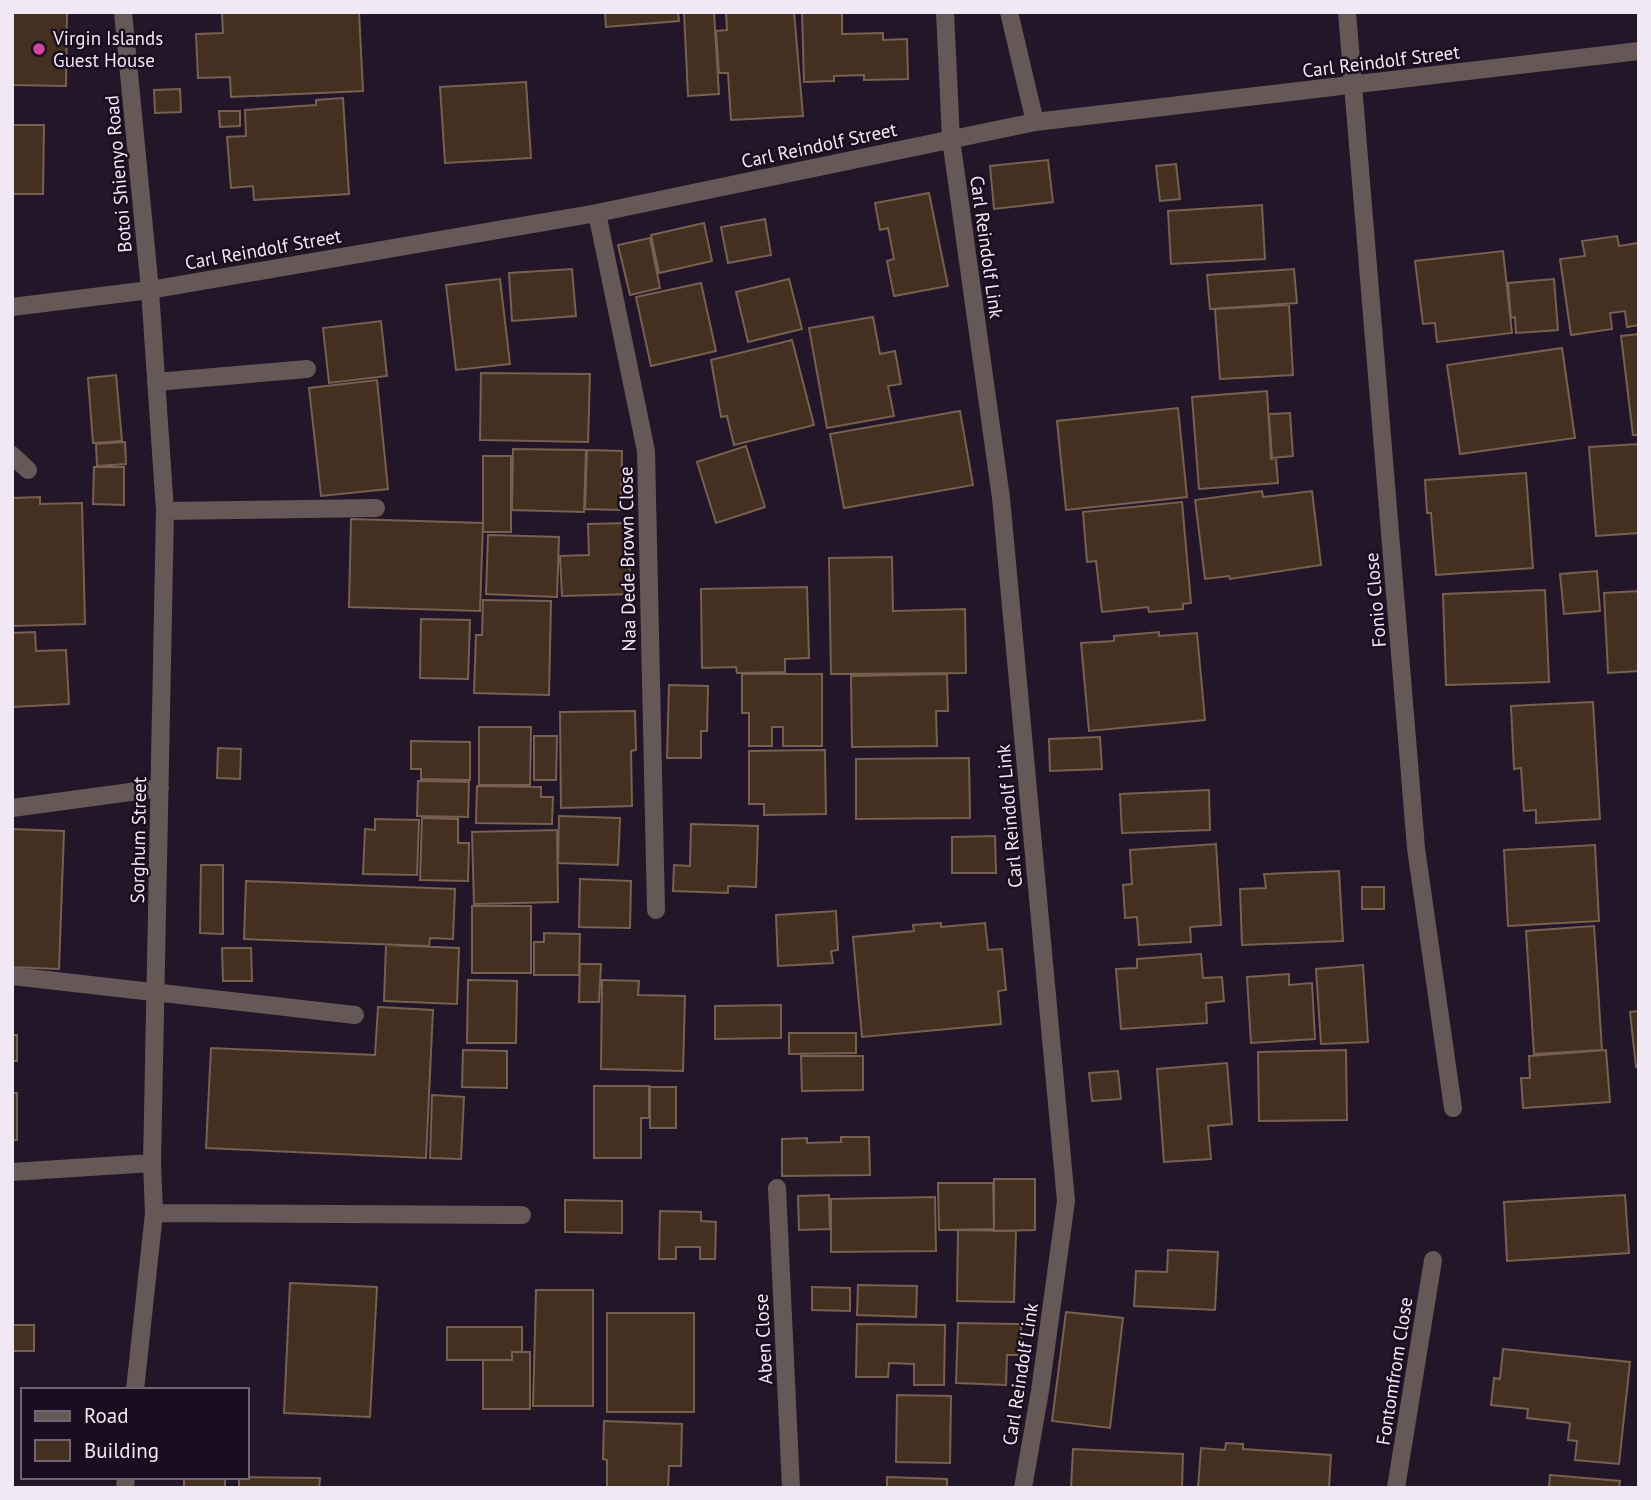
<svg xmlns="http://www.w3.org/2000/svg" width="1651" height="1500" font-family="'PT Sans',sans-serif">
<style>
.building{fill:#443020;stroke:#77604f;stroke-width:2}
.lines{fill:none;stroke-linecap:round;stroke-linejoin:round}
.minor{stroke:#665857;stroke-width:18}
.hotel-dot{fill:#d1479c;stroke:#1a0d1f;stroke-width:2.5}
.labels{text-anchor:middle;stroke-width:5;stroke-linejoin:round;paint-order:stroke}
.poi-label{font-size:19px;fill:#f1e8f5;stroke:#1a0d1f;text-anchor:start}
.street-label{font-size:19px;fill:#f1e8f5;stroke:#1a0d1f}
</style>
<rect width="100%" height="100%" fill="#231629"/>
<path class="building" d="M12,12h55l-1,74 -54,-1z
M222,12h137l4,79 -132,6 -1,-20 -32,1 -2,-44 27,-1z
M605,12h73l1,9 -73,6z
M684,12h30l5,82 -31,2z
M726,12h68l9,104 -72,4 -3,-47h-9l-3,-42 11,-1z
M802,12h40v22l41,-1v7l24,-1 1,40 -44,1v-5l-30,1v5l-30,1z
M526,82l5,76 -86,5 -5,-76z
M180,89l1,23 -26,1 -1,-23z
M343,98l6,96 -95,6 -1,-14 -22,2 -4,-51 19,-1 -1,-26 71,-5v-5z
M219,111h21v15l-20,1z
M12,125h32l-1,69h-31z
M1048,160l5,42 -59,7 -4,-43z
M1176,164l4,35 -20,2 -4,-35z
M929,193l19,93 -54,10 -7,-35 7,-2 -6,-31 -8,2 -5,-27z
M1262,205l3,54 -94,5 -3,-53z
M765,219l6,36 -43,8 -7,-36z
M704,223l8,38 -53,12 -8,-38z
M1617,236l2,10 19,-3 1,82 -12,2 -2,-16 -15,2 2,16 -41,6 -11,-76 25,-3 -3,-15z
M650,238l10,50 -30,7 -12,-50z
M1503,251l9,82 -75,9 -2,-19 -12,1 -8,-63z
M572,269l4,47 -64,5 -3,-48z
M1294,269l3,34 -87,6 -3,-34z
M500,279l10,85 -54,6 -10,-85z
M789,279l13,50 -54,13 -12,-50z
M1554,279l4,51 -42,3 -1,-16 -4,1 -3,-35z
M701,283l15,68 -65,15 -15,-69z
M1289,305l4,70 -73,4 -5,-70z
M873,317l7,37 15,-3 6,33 -13,2 6,30 -67,12 -18,-100z
M381,321l6,55 -58,7 -6,-55z
M1639,334v101h-6l-12,-99z
M792,340l22,85 -80,20 -7,-29 -6,1 -10,-57z
M1562,348l13,90 -115,16 -13,-89z
M481,373l109,1 -2,68 -108,-2z
M116,375l6,66 -29,2 -5,-65z
M377,380l11,109 -67,7 -12,-108z
M1267,391l4,68 5,-1 2,25 -79,6 -7,-92z
M1178,408l9,89 -121,13 -9,-89z
M960,411l13,74 -129,23 -14,-74z
M1290,413l3,43 -21,2 -3,-44z
M125,442l1,22 -29,2 -1,-22z
M1639,444v89l-43,3 -7,-89z
M746,446l19,61 -49,16 -19,-61z
M513,449l73,1 -2,62 -72,-2z
M587,450l35,1 -1,59 -36,-1z
M483,456h28v76h-28z
M94,467h30v38l-31,-1z
M1526,473l7,95 -97,7 -5,-62h-4l-2,-33z
M1262,491l1,6 49,-6 9,74 -91,14 -1,-3 -24,3 -10,-79z
M40,497v7l42,-1 3,121 -73,2v-128z
M1182,502l9,101 -8,1v5l-34,3 -1,-5 -46,5 -6,-51 -9,1 -4,-50z
M351,519l132,4 -3,88 -131,-4z
M628,523l3,71 -69,2 -2,-40 29,-1 -1,-31z
M488,535l71,2 -2,60 -71,-3z
M892,557l1,54 72,-2 1,64 -135,1 -2,-116z
M1597,571l3,40 -36,3 -4,-40z
M807,587l2,71 -24,1v13l-48,1 -1,-6 -34,1 -1,-79z
M1545,590l4,92 -103,3 -3,-91z
M1639,591v80l-31,2 -4,-80z
M483,600l68,1 -2,94 -75,-2 2,-58h6z
M421,619l49,1 -2,59 -48,-1z
M35,632l1,19 30,-1 3,54 -57,3v-74z
M1159,632v4l38,-3 8,87 -116,11 -8,-88 33,-2v-5z
M742,674h80v72h-39v-19h-11v19h-23v-33h-7z
M947,674l1,37h-12l1,35 -85,1 -1,-71z
M669,685l39,1 -1,45h-6v27h-34z
M1593,702l7,117 -64,4v-13l-12,1 -3,-43 -7,1 -3,-63z
M635,711l1,39 -5,1 1,55 -71,2 -1,-96z
M479,727h52l-1,58h-51z
M534,736h23l-1,44h-22z
M1100,737l2,32 -52,2 -1,-32z
M411,741l59,1v38l-49,-1v-10h-10z
M218,748l23,1 -1,30 -23,-1z
M825,750l1,64 -62,1v-11h-15v-53z
M969,758l1,60 -114,1v-60z
M418,781l51,1 -1,35 -51,-1z
M477,786l64,1v10h12l-1,27 -76,-1z
M1209,790l1,40 -88,3 -2,-39z
M559,816l61,2 -2,47 -60,-2z
M422,818l36,1v24h11l-1,38 -48,-1z
M375,819l44,1 -2,55 -54,-1 2,-45 10,1z
M691,824l67,2 -2,61 -28,-1v7l-55,-2 1,-26 16,1z
M12,829l52,2 -5,138 -47,-2z
M557,830l1,72 -84,2 -2,-72z
M995,836l1,37h-44v-36z
M1216,844l5,81 -31,2 1,15 -52,3 -2,-28 -12,1 -2,-33 9,-1 -2,-34z
M1595,845l4,76 -91,5 -4,-76z
M201,865h22v69l-23,-1z
M1339,871l4,70 -101,4 -2,-56 26,-1 -2,-14z
M580,879l51,2 -1,47 -51,-1z
M246,881l209,8 -2,50 -23,-1 -1,8 -185,-7z
M1362,887h22v22h-22z
M472,906h59v67h-59z
M836,911l2,39 -7,1 2,12 -55,3 -2,-51z
M941,923v4l44,-4 3,27 14,-1 4,41 -8,1 3,33 -139,13 -9,-100 61,-6 -1,-6z
M1594,926l8,124 -68,4 -8,-123z
M544,933l36,1 -1,41h-45v-33h10z
M386,945l73,3 -2,56 -73,-3z
M222,948h29l1,33h-29z
M1201,954l2,24 19,-1 2,24 -18,2 1,20 -86,6 -5,-60 21,-1v-9z
M580,964h21l-2,38h-20z
M1363,965l5,77 -47,2 -5,-75z
M1289,974v11l23,-2 3,56 -64,4 -4,-66z
M468,980l49,1 -1,62h-49z
M602,980l37,1 -1,14 47,1 -2,75 -82,-2z
M781,1005v33l-66,1v-33z
M378,1007l55,3 -7,148 -220,-10 5,-100 164,7z
M1639,1011v55l-3,1 -6,-55z
M789,1033h67v20l-67,1z
M12,1035h5v26h-5z
M463,1050l44,1v37l-45,-1z
M1346,1050l1,70 -88,1 -1,-69z
M1606,1050l4,52 -87,6 -2,-30h9l-1,-22z
M801,1056h62v34l-61,1z
M1227,1063l5,61 -24,2 3,33 -47,3 -7,-93z
M1118,1071l3,28 -29,2 -3,-28z
M594,1086h55v32h-8v40h-47z
M650,1087h26v41h-26z
M12,1093h5v47h-5z
M432,1095l32,2 -3,62 -31,-1z
M841,1137h28l1,38 -88,1v-37l25,-1v5l34,-1z
M994,1179h41v51l-41,1z
M938,1183h55l1,46 -55,1z
M829,1195l1,34 -31,1 -1,-34z
M1625,1195l4,58 -122,8 -3,-59z
M935,1197l1,54 -105,1v-53z
M565,1200l57,1v32l-57,-1z
M660,1211l41,1v9l15,1 -1,37h-15v-12h-24v12h-17z
M958,1230l58,1 -2,71 -57,-1z
M1168,1250l50,2 -3,58 -81,-4 2,-35 31,1z
M290,1283l87,4 -7,130 -86,-4z
M858,1285l59,1 -1,31 -59,-2z
M812,1287l38,1v23l-38,-1z
M536,1290h57v116h-60z
M1066,1312l57,6 -13,110 -58,-7z
M607,1313h87v99h-87z
M958,1323l63,1v31h-14l-1,30 -50,-2z
M857,1324l88,1 -1,60h-30v-21l-25,-1 -1,14h-32z
M12,1325h22v26h-22z
M447,1327h75v25h-10v8h-65z
M1503,1349l127,13 -11,102 -44,-4 2,-19 -9,-1 2,-17 -43,-5 1,-9 -37,-4 3,-27 6,1z
M512,1352h18v57h-47v-49h29z
M897,1395l54,1 -1,67 -54,-1z
M604,1421l78,3 -1,42h-12l-1,22h-61v-28l-4,-1z
M1226,1443l17,1v5l88,6 -2,33h-131l3,-40 24,2z
M1073,1449l110,5 -1,34h-111z
M1550,1475l70,6 -1,7h-70z
M184,1477h41v11h-41z
M239,1477l81,1 -1,10h-80z
M887,1477l60,2v9h-60z"/>
<g class="lines">
<path class="minor" d="M123,12l27,278 15,221 -13,652 2,50 -19,177
M945,12l6,127 50,359 65,703 -26,190 -17,97
M1009,12l26,110
M1347,12l69,836 37,260
M597,213l49,238 10,459
M12,307l138,-17 447,-77 438,-91 604,-71
M156,382l151,-13
M12,455l16,15
M165,511l211,-3
M12,808l148,-20
M12,976l343,39
M12,1172l140,-9
M777,1188l14,300
M154,1213l368,2
M125,1488l1,-11
M1396,1488l37,-228"/>
</g>
<circle class="hotel-dot" cx="39" cy="49" r="7"/>
<g class="labels">
<g class="poi-label">
<text x="53" y="45">Virgin Islands<tspan x="53" dy="22">Guest House</tspan></text>
</g>
<g class="street-label">
<text transform="translate(1381 61) rotate(-7)" y="7">Carl Reindolf Street</text>
<text transform="translate(819 145) rotate(-12)" y="7">Carl Reindolf Street</text>
<text transform="translate(118 174) rotate(-95)" y="7">Botoi Shienyo Road</text>
<text transform="translate(987 247) rotate(82)" y="7">Carl Reindolf Link</text>
<text transform="translate(263 249) rotate(-10)" y="7">Carl Reindolf Street</text>
<text transform="translate(627 559) rotate(-91)" y="7">Naa Dede Brown Close</text>
<text transform="translate(1375 600) rotate(-95)" y="7">Fonio Close</text>
<text transform="translate(1009 816) rotate(-95)" y="7">Carl Reindolf Link</text>
<text transform="translate(138 840) rotate(-89)" y="7">Sorghum Street</text>
<text transform="translate(763 1339) rotate(-93)" y="7">Aben Close</text>
<text transform="translate(1394 1371) rotate(-81)" y="7">Fontomfrom Close</text>
<text transform="translate(1020 1374) rotate(-81)" y="7">Carl Reindolf Link</text>
</g>
</g>
<rect width="1651" height="1500" fill="none" stroke="#f1e8f5" stroke-width="28"/>
<rect x="21" y="1388" width="228" height="91" fill="#1a0d1f" stroke="#706575" stroke-width="2"/>
<rect x="35" y="1411" width="35" height="10" fill="#665857" stroke="#706575" stroke-width="2"/>
<text x="84" y="1423" font-size="21" fill="#f1e8f5">Road</text>
<rect x="35" y="1440" width="35" height="21" fill="#443020" stroke="#706575" stroke-width="2"/>
<text x="84" y="1458" font-size="21" fill="#f1e8f5">Building</text>
</svg>
